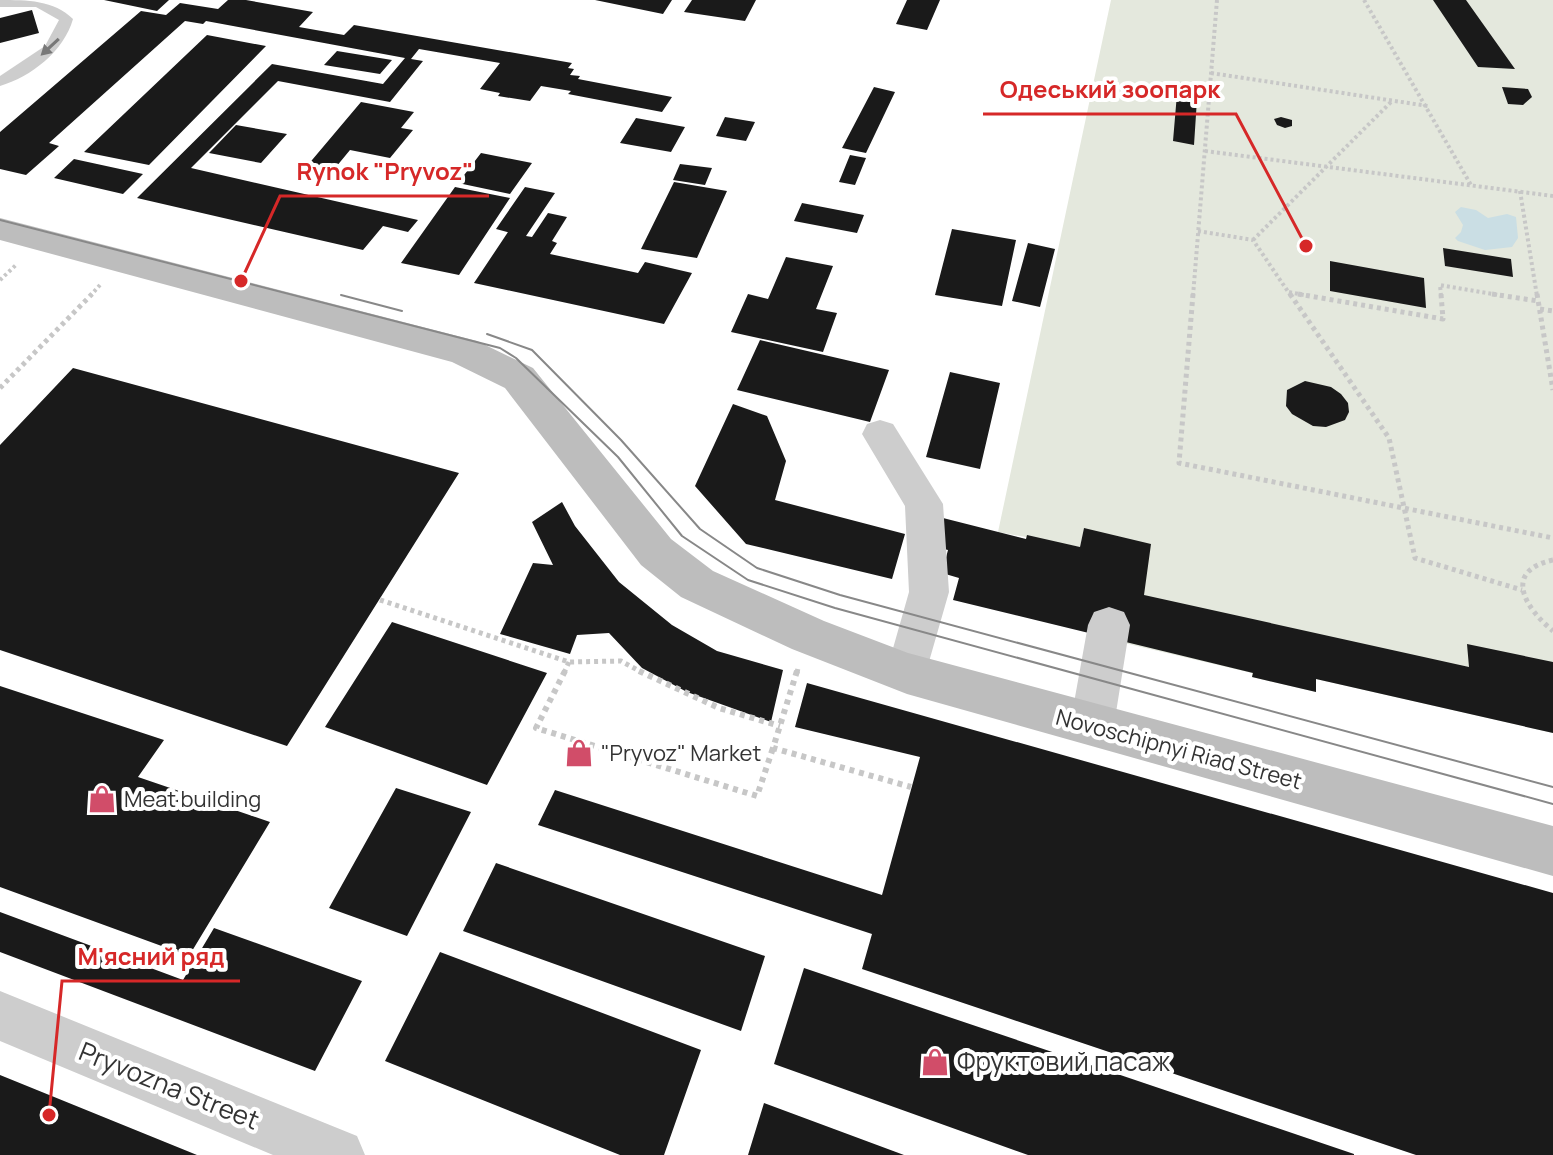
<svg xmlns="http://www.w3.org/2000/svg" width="1553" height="1155" font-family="Manrope,sans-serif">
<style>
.green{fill:#e4e8dd}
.water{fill:#cadee4}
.building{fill:#1a1a1a}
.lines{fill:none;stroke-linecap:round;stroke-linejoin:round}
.path-far2{stroke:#c7c7c7;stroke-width:4;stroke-dasharray:3 3;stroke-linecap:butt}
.path-far1{stroke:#c7c7c7;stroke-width:5;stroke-dasharray:4 4;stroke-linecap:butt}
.path{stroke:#c7c7c7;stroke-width:6;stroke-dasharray:5 5;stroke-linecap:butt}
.lane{fill:#cdcdcd;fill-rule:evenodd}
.street{fill:#cdcdcd;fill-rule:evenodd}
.secondary{fill:#bdbdbd;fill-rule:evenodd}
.tram{stroke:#888;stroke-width:2}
.oneway{fill:#787878}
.labels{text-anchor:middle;stroke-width:8;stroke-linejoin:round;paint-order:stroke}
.street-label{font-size:22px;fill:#333;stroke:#fff}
.poi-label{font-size:22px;fill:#333;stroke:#fff;text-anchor:start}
.near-poi-label{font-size:26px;fill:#333;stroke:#fff;text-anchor:start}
.near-street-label{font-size:26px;fill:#333;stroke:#fff}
.leader{fill:none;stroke:#d62828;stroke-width:3}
.callout-dot{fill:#d62828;stroke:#fff;stroke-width:3}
.callout-label{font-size:24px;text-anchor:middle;font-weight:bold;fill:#d62828;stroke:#fff;stroke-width:8;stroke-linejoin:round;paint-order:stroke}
</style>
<rect width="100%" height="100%" fill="#fff"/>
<path class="green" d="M1111,0h442v733l-237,-54v13l-64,-15v-4l-128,-30 -40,-115 -4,19 -82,-15z"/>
<path class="water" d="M1461,207l15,3 12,8 19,-4 9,3 2,21 -6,9 -27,3 -27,-9 -3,-3 6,-6 2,-7 -8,-13z"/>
<path class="building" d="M104,0h65l-12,11z
M228,0h18l67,12 -14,15 45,8 10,-10 218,38 -4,5 6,1 -4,6 10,1 -2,3 94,18 -10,15 -94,-18 3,-3 -30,-5 -11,15 -32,-5 2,-3 -20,-4 20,-26 -81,-14 -8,10 12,2 -33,41 -112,-21 -87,87 227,52 -10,12 -25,-6 -20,24 -226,-52 135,-134 111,20 22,-26 -199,-37 -3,3 -18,-3 -136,122 10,3 -33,29 -26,-6v-37l141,-121 25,4 14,-12 38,6z
M595,0h77l-9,14z
M692,0h64l-11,21 -61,-9z
M907,0h33l-13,30 -31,-6z
M1433,0h33l49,69 -37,-2z
M32,10l7,23 -39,10v-25z
M207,35l59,11 -117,119 -65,-13z
M337,51l55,9 -12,14 -56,-9z
M1178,82l20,2 -4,61 -21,-4z
M874,87l21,5 -29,61 -24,-5z
M1502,87l26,2 4,8 -9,8 -15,-1z
M361,102l53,10 -13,16 12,2 -23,28 -40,-8 -28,34 -26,-5z
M725,117l30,5 -9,19 -30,-5z
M1281,117l11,3v6l-7,2 -8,-3 -3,-6z
M636,118l49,9 -14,25 -51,-9z
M236,125l51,9 -26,29 -52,-10z
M481,153l51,10 -22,31 -52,-11z
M850,155l16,3 -11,27 -16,-3z
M74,159l69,15 -20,20 -69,-16z
M680,164l32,4 -7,17 -32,-5z
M674,182l53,9 -30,67 -56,-9z
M455,187l55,11 -51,77 -58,-12z
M525,187l30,6 -29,43 6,1 16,-24 19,4 -15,24 5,2 -7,11 88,19 7,-11 47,11 -28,51 -190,-41 34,-51 11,3 -23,-6z
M802,203l62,12 -7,18 -63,-12z
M952,229l64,11 -14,66 -67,-11z
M1028,243l27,6 -15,58 -28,-6z
M1443,248l68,11 2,18 -68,-11z
M786,257l47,9 -17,43 21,4 -14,39 -92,-20 17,-38 20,5z
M1330,261l94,17 2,30 -96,-17z
M760,340l129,30 -19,52 -133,-32z
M73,368l386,105 -172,273 -287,-96v-205z
M950,372l50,11 -20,86 -54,-12z
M1305,381l26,6 10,7 7,9 1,9 -4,8 -19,7 -13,-1 -21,-12 -6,-8 1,-16z
M733,404l34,12 19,45 -11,39 130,34 -13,45 -146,-35 -51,-58z
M562,502l13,24 44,56 53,43 45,26 66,19 -12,52 -84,-30 -45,-24 -33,-35 -32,2 -7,19 -70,-20 33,-71 20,2 -21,-43z
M943,518l83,21 1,-4 53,12 4,-19 67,16 -7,51 325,72 -2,-23 86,18v71l-237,-54v13l-64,-15 1,-4 -300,-73 6,-22 -17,-5 6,-23 -13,-3z
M392,622l155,51 -60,112 -162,-58z
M807,683l746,210v262h-137l-554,-186 10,-35 -334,-109 17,-35 327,105 38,-138 -125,-30z
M0,686l164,54 -26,37 132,45 -81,134 -189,-69z
M396,788l75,24 -64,124 -78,-28z
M496,863l269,93 -24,75 -278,-100z
M0,912l183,68 31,-52 148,53 -47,90 -315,-119z
M440,952l261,98 -37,105h-44l-235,-94z
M804,968l550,186v1h-326l-254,-91z
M0,1075l197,80h-197z
M764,1103l140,52h-156z"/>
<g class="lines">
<path class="path-far2" d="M1364,0l107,185
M1211,73l217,33
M1205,151l348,45
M1520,191l17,105
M1198,231l55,9 38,56
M1253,240l140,-140
M0,280l17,-16
M1289,292l20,4
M90,296l10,-11
M1193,296l24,-296
M1441,296l-1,-11 65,11"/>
<path class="path-far1" d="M1193,294l-14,169 374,75
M1290,294l99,144 26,120 107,32
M1298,294l145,25 -2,-25
M1492,294l46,7
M1537,294l16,96
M1540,309l13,2
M0,388l92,-94
M1553,560c-51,11 -28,48 0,71
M380,600l189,62 52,-1 22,12
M564,673l5,-11
M797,673l1,-5"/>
<path class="path" d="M565,671l-29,57 221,68 16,-48
M639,671l80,37 61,18
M797,671l-24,77 138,39"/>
<path class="lane" d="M0,0c27,0 54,0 73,19 -9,32 -42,58 -73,67v-10l45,-30 14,-26 -23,-13h-36z"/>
<path class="street" d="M880,420l13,4 50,80 6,88 -27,94 -15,6 -15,-6 -6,-13 23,-81 -4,-86 -43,-72 5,-10z
M1109,607l15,5 6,13 -16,100 -7,14 -15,6 -15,-6 -7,-14 18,-100 6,-13z
M0,991l357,145 8,19h-92l-273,-114z"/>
<path class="secondary" d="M0,218l477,123 56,27 138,171 42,32 111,50 84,32 645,173v50l-646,-182 -115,-45 -111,-52 -40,-32 -136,-177 -53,-26 -452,-122z"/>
<path class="tram" d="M0,220l500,128 16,10 102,99 64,79 66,44 87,28 718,196
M341,295l61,16
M487,334l45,16 89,90 79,89 57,39 83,27 713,192"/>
</g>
<defs><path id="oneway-solid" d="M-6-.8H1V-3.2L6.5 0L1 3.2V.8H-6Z" transform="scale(2)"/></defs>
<use class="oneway" href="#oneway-solid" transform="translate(50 47) rotate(137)"/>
<defs>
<symbol id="shop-bare" viewBox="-9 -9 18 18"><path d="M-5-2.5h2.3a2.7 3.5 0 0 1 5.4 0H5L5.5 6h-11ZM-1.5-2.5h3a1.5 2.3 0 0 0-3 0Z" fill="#d14d69" stroke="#fff" stroke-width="2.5" paint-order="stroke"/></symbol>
</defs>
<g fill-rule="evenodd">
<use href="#shop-bare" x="559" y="733" width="40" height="40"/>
<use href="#shop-bare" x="82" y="779" width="40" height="40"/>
<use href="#shop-bare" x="915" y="1042" width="40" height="40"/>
</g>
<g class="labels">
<g class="street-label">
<text transform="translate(1179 749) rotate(15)" y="8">Novoschipnyi Riad Street</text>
</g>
<g class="poi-label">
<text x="601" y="761">"Pryvoz" Market</text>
<text x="124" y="807">Meat building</text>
</g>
<g class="near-poi-label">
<text x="957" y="1071">Фруктовий пасаж</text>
</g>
<g class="near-street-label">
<text transform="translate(169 1086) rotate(22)" y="9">Pryvozna Street</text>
</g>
</g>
<path class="leader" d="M1306 246L1236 114H983M241 281L280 196H489M49 1115L62 981H240"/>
<g class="callout-dot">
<circle cx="1306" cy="246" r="8"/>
<circle cx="241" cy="281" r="8"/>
<circle cx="49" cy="1115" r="8"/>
</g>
<g class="callout-label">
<text x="1110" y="98">Одеський зоопарк</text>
<text x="385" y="180">Rynok "Pryvoz"</text>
<text x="151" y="965">М'ясний ряд</text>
</g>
</svg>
